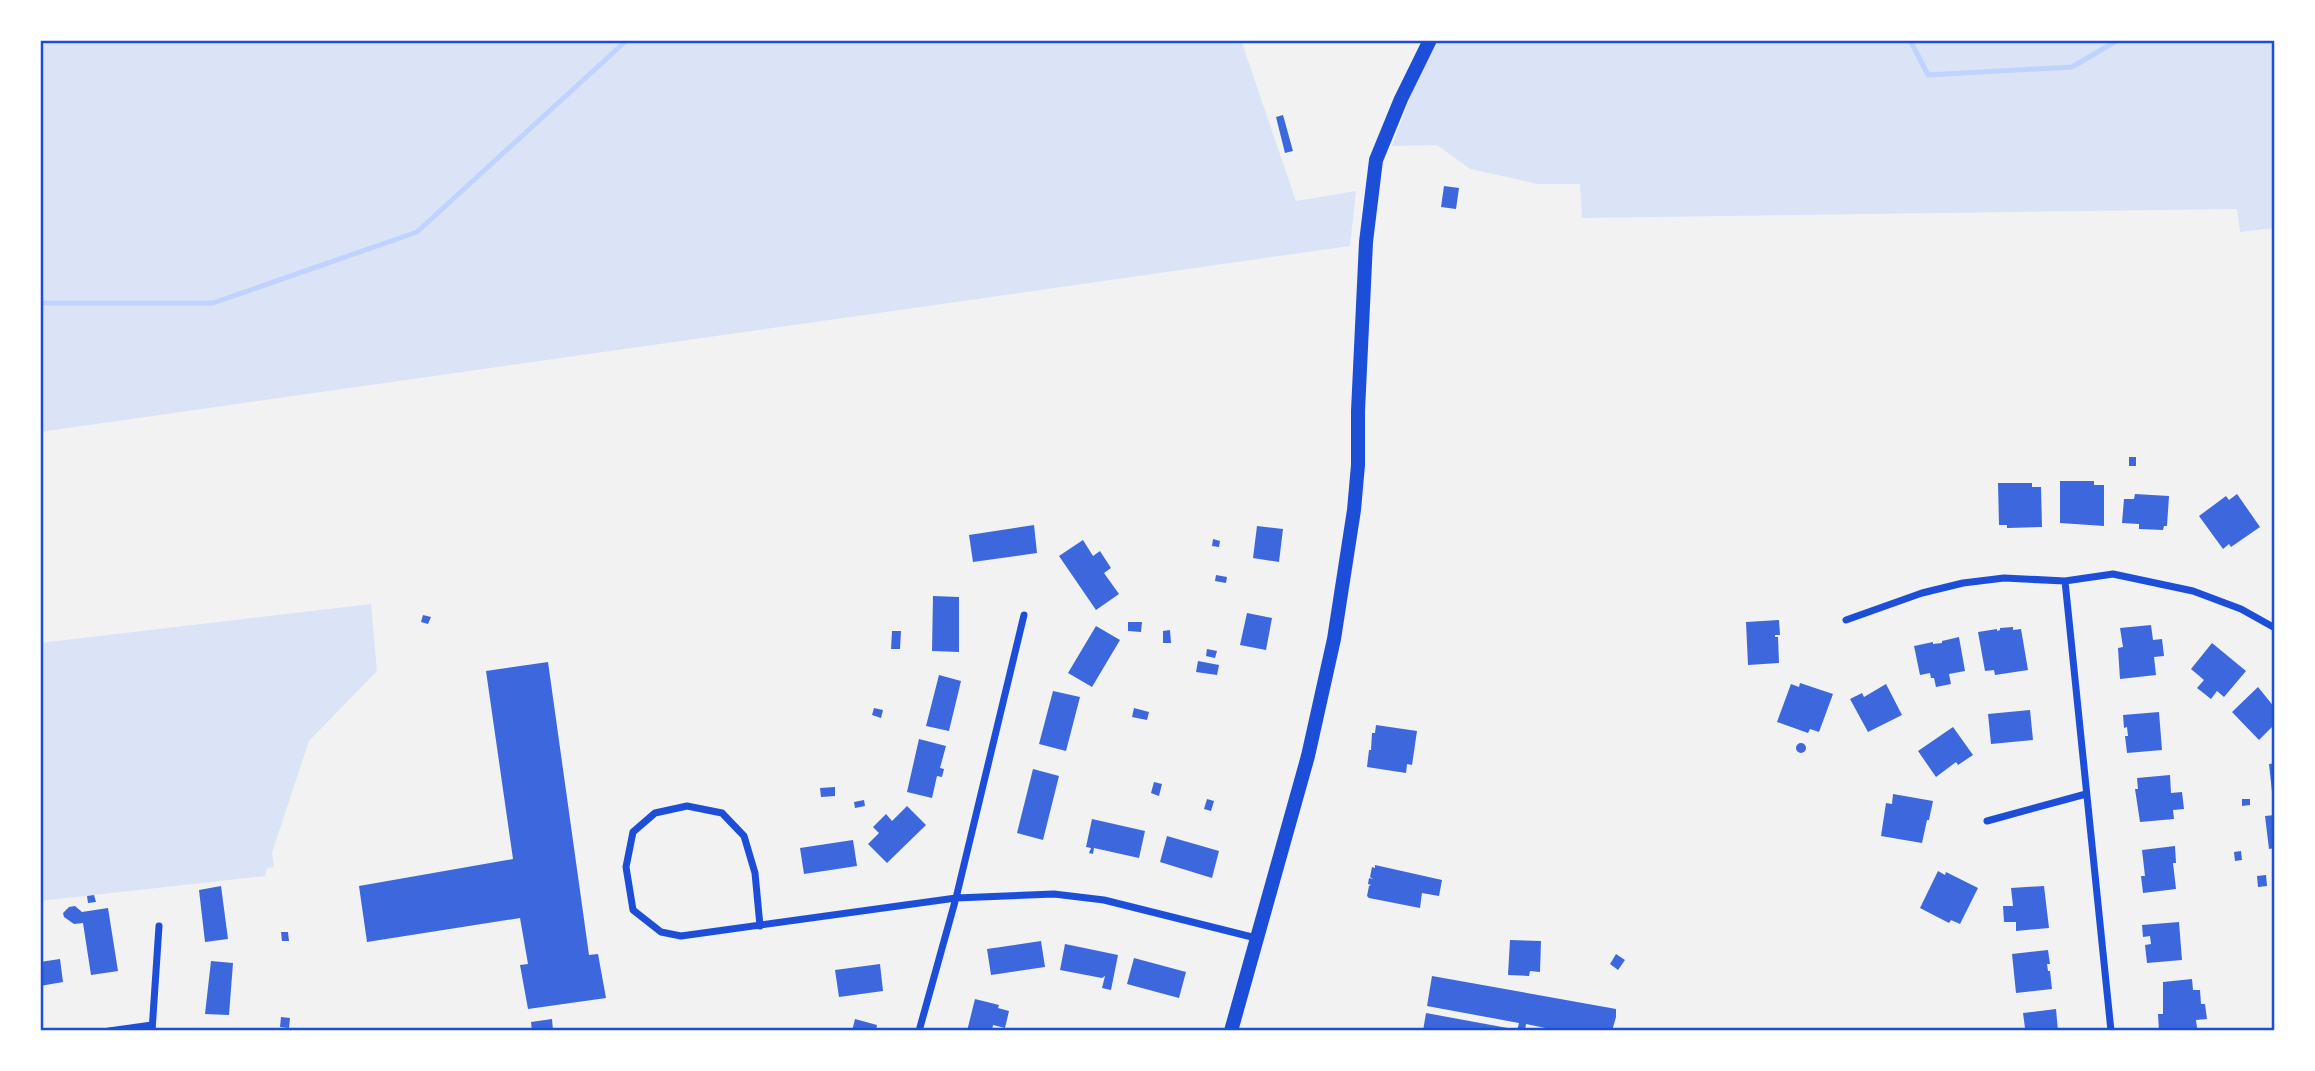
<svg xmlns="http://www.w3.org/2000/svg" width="2315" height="1071" font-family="Overpass,sans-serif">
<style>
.green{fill:#dbe4f7}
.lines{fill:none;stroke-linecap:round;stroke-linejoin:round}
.stream{stroke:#bfd3fe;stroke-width:5}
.building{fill:#3d67dc}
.minor{stroke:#1d4ed8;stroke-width:7}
.secondary{stroke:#1d4ed8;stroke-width:14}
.neatline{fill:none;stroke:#1d4ed8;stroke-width:2.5}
</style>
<rect width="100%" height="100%" fill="#f2f2f2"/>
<path class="green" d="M40,40h1201l55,161 60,-10 -6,55 -1310,186z
M1439,40h836v188l-35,4 -3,-23 -655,9 -2,-34h-42l-68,-15 -33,-24 -45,1 24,-64z
M371,604l6,67 -68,70 -37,112 2,14 -7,1 -2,8 -225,25v-258z"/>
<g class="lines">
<path class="stream" d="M1910,40l18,35 144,-8 46,-27
M40,303h173l204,-71 210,-192"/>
</g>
<path class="building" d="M1283,115l10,36 -8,2 -9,-36z
M1444,186l15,2 -3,21 -15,-2z
M2129,457h7v9h-7z
M2060,481h34v4h10v41l-44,-3z
M1998,483h34v4h9l1,40 -35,1v-3h-8z
M2135,494l34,2 -2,30h-3l-1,4 -24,-1v-5l-17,-1 2,-24h10z
M2237,494l23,33 -29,20 -2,-3 -6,5 -24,-33 27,-20 3,4z
M1034,525l3,28 -64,9 -4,-27z
M1257,526l26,3 -4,33 -26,-4z
M1213,539l7,2 -1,6 -7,-1z
M1083,540l10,16 7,-5 11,17 -7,5 15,21 -23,16 -37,-54z
M1216,575l11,2 -1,6 -11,-2z
M933,596l26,1v55l-27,-1z
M1247,613l25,5 -6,32 -26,-5z
M423,615l8,2 -3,7 -7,-2z
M1779,620l1,15h-5v2h3l1,26 -31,2 -2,-43z
M1128,622h14l-1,10 -13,-1z
M2151,625l2,15 9,-1 2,17 -10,1 2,18 -36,4 -2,-31 5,-1 -3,-19z
M1096,626l24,14 -28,47 -24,-14z
M2013,627v3l8,-1 7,41 -33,5 -1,-5 -9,1 -7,-39 19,-3v2l3,-1v-2z
M1170,630l1,13h-8v-12z
M892,631h9l-1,18h-9z
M1959,637l6,34 -16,3 2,10 -15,3 -2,-9h-3l-1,-5 -10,2 -6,-29 19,-4v2l9,-1v-2z
M2212,643l34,28 -22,26 -7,-6 -6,8 -14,-11 7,-8 -13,-11z
M1207,649l10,2 -2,7 -9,-2z
M1198,661l21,4 -2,10 -21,-3z
M548,662l41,293 9,-1 8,44 -78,11 -8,-44 8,-1 -8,-46 -153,24 -8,-56 154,-27 -27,-188z
M939,675l22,6 -12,50 -23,-5z
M1800,683l33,11 -14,38 -9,-3 -2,4 -31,-11 14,-38 8,3z
M1886,684l16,31 -34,17 -18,-33 12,-6 2,4z
M2258,687l17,21v16l-16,16 -27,-28z
M1053,691l27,6 -14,54 -27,-7z
M874,708l9,2 -2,8 -9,-3z
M1134,708l15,4 -2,8 -15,-3z
M2030,710l3,30 -42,4 -3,-30z
M2159,712l3,38 -35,3 -2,-17h3l-1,-9 -3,1 -1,-13z
M1376,725l41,6 -5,34 -5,-1 -1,9 -39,-6 2,-17h2l1,-17h3z
M1953,727l20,28 -15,10 -2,-3 -20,15 -18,-26z
M919,739l27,7 -6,22 4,1 -2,8 -5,-1 -5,22 -25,-6z
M1796 748a5 5 0 1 1 10 0a5 5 0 1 1-10 0Z
M2275,763v38h-2l-4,-37z
M1033,769l26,7 -16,64 -26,-7z
M2170,775l1,18 11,-1 2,17 -11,1 1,9 -34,3 -5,-33h3l-1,-11z
M1154,782l8,2 -3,12 -8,-3z
M835,787v9l-14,1 -1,-9z
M1893,794l40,7 -4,19h-2l-5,23 -41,-7 5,-33 6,1z
M1207,799l7,2 -3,10 -7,-2z
M2242,799h8v6l-8,1z
M864,800l1,6 -10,2 -1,-6z
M907,806l19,19 -39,38 -19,-19 11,-11 -6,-6 13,-13 6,7z
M2275,815v33l-6,1 -4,-33z
M1092,819l53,12 -6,27 -45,-10 -1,6 -4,-1 2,-5 -5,-1z
M1167,836l52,15 -7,27 -52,-16z
M853,840l4,26 -53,8 -4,-26z
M2175,846l1,17h-3l3,26 -33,4 -2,-17h4l-3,-26z
M2241,851l1,9 -7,1 -1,-9z
M1375,865l67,15 -3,16 -17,-3 -2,15 -51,-10 -2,-2 2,-10 2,-1 -3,-1 1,-6 4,1 -3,-2 2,-10 3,1z
M1938,871l7,4 1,-3 32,16 -18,36 -9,-4 -2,3 -29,-15z
M2266,875l1,11 -9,1 -1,-11z
M221,886l7,53 -23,3 -6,-52z
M2044,886l5,42 -33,3v-9h-12l-1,-16h10l-2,-18z
M94,895l2,7 -8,1 -1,-7z
M75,906l7,6 26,-4 10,63 -27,4 -8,-52 -9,1 -10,-7 -1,-4 6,-6z
M2179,922l3,38 -35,3 -2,-18 6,-1 -1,-8 -7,1 -1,-12z
M281,932h7l1,9h-7z
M1510,940l31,1 -1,31 -10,-1 -1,5 -21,-1z
M1041,941l4,26 -54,8 -4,-26z
M1065,944l53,11 -7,35 -9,-2 3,-12 -3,2 -42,-8z
M2048,950l2,14h-3l1,7h2l2,18 -36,4 -4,-39z
M1616,954l9,6 -7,10 -8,-6z
M1134,958l52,14 -7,26 -52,-14z
M60,959l3,23 -23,4v-24z
M211,961l22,2 -4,52 -24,-1z
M880,964l3,27 -44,6 -4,-27z
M1432,976l184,33v8l-4,14h-52l-34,-7 -1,7h-8l2,-8 -92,-17z
M2192,979l1,11h7l1,14h4l2,15 -11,1 1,8 -38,3 -1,-17h5v-32z
M975,999l24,6 -1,3 11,3 -4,17 -12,-3 -1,6h-25z
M2056,1009l2,22h-39v-2l6,-1 -2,-15z
M1426,1013l87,16v2h-90z
M281,1017l9,1 -1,10 -9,-1z
M552,1019l1,12h-21l-1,-9z
M855,1019l22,6 -1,6h-24z"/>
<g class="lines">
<path class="minor" d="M2065,581l46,450
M1846,620l76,-27 41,-10 41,-5 61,3 48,-7 80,17 48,18 34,19
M1987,821l99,-27
M760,926l-5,-53 -11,-37 -22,-23 -35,-7 -32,7 -22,19 -7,35 7,43 28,22 20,4 275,-38 98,-4 50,6 152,38
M109,1031l43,-6
M152,1031l7,-105
M919,1031l37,-133 68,-283"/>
<path class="secondary" d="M1231,1031l77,-275 26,-117 20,-129 4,-45v-54l8,-169 10,-82 25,-61 29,-59"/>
</g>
<rect width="2315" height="1071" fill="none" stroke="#ffffff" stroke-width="84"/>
<rect x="42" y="42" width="2231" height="987" class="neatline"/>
</svg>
